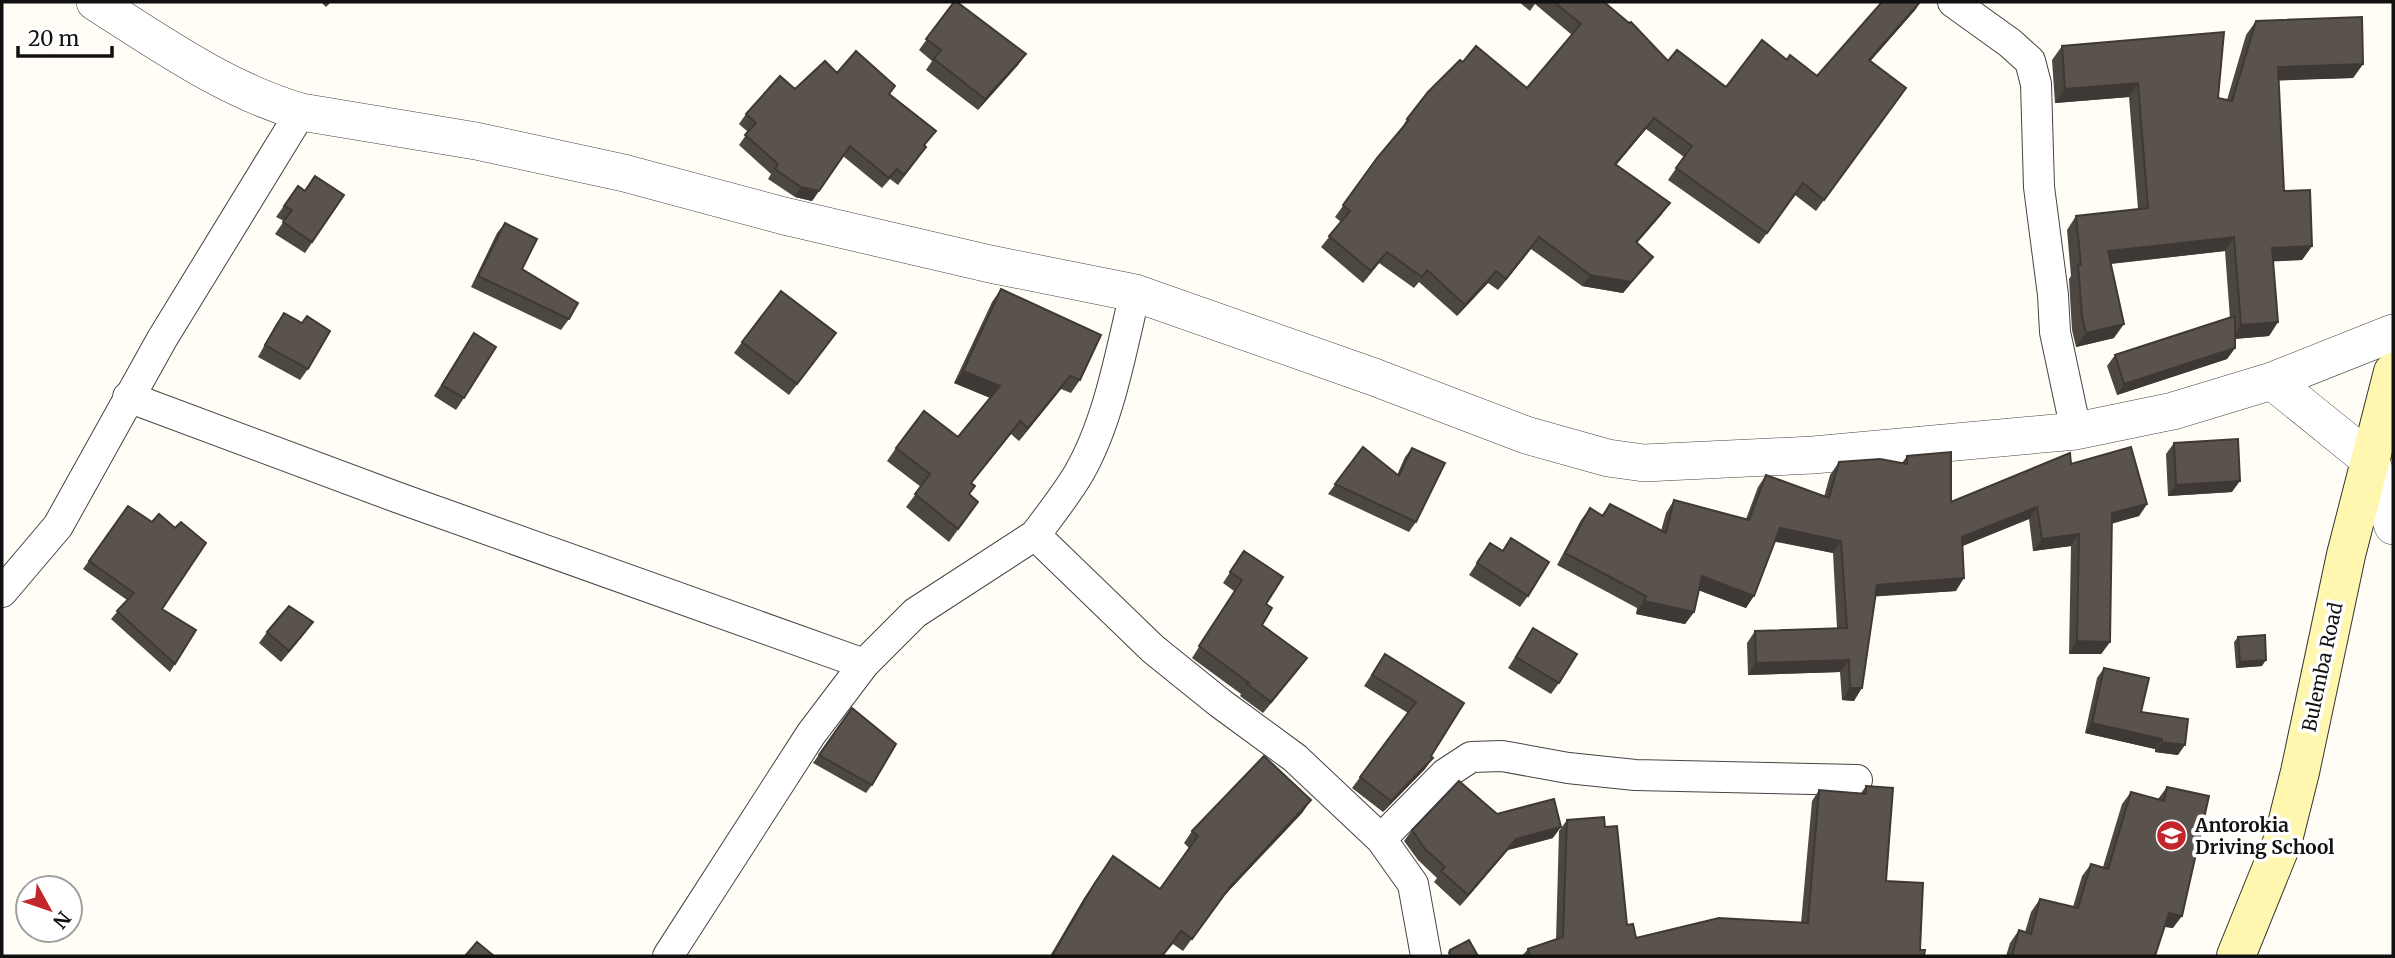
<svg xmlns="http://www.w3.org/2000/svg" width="2395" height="958" font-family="Merriweather,serif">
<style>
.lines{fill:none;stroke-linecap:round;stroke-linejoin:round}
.minor-casing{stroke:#444;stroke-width:32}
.tertiary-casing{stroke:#444;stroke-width:38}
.secondary-casing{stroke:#333;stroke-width:40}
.minor{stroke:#fff;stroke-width:30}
.tertiary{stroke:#fff;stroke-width:37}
.secondary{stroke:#fff6b0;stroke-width:38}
.wall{fill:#4d4742}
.shaded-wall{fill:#3f3936}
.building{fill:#5a524d;stroke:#3f3936;stroke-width:2}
.labels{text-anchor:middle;stroke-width:7;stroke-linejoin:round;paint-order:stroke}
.street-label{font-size:19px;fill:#111;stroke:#fff}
.poi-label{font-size:19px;font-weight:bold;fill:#111;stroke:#fff;text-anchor:start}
</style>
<rect width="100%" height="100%" fill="#fffdf5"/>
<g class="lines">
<defs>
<path id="minor" d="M1953,2l57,41 20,18 6,23 3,103 14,108 2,37 21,99
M1135,293c-14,58 -26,128 -56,180 -13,22 -29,42 -44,62l118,114 67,54 75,55 86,81 32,45 13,72
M128,397l271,101 465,166
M2,592l56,-66 104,-187 139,-227
M1381,839l64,-65 26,-17 31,-1 66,12 67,7 222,5
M668,956l143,-222 53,-70 51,-51 120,-78"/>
<path id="tertiary" d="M95,2c66,42 131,88 206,110l175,29 148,32 160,43 206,48 145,29 239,84 152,58 82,23 36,5 169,-8 263,-24 97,-20 99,-30 121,-48
M2272,381l99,80 22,65"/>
<path id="secondary" d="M2236,956l47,-116 17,-68 46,-217 47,-183"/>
</defs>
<use href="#minor" class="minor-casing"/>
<use href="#tertiary" class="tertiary-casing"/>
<use href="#secondary" class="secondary-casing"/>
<use href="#minor" class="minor"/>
<use href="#tertiary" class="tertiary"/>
<use href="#secondary" class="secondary"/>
</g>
<path class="wall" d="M321,2h10l-5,5z
M954,2l72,52 -8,11 -40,45 -52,-40 6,-9 -13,-11z
M1519,2h85l64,59 58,26 61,-27 30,16 99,-67 -46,52 36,27 -90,123 -21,-16 -36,49 -91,-64 16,-23 -38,-28 -30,36 46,49 -25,29 16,14 -9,11 -21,25 -41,-7 -51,-37 -33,41 -10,-7 -31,33 -38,-34 -5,6 -35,-25 -16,20 -42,-36 20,-25 -6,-5 42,-59 23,-27 7,-12 56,-57 64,26 45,-53 -37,-31 -5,7z
M2256,21l107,43 -10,14 -75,2 6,111 28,55 -10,14 -29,1 5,61 -9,14 -34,3v9l-8,11 -110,36 -10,-29 8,-11 115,-37 -5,-67 -114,13 3,74 -38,9 -4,-17 -3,-51 2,-3 -4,-46 9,-14 62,-7 -9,-112 -74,6 -3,-43 10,-14 156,52 9,2 19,-65z
M837,73l58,13 -5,8 46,37 -12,15 -5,11 -21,28 -8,-6 -8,9 -39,-32 -31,45 -17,-4 -27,-18 3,-5 -32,-29 9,-13 -9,-8 7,-10 49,-25z
M298,186l7,5 39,4 -39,58 -30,-19 9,-13 -8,-4z
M505,223l17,46 47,50 -8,11 -90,-43 26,-54z
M1001,289l79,91 -9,13 -10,-4 -42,52 -8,-7 -40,49 -2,12 9,7 -29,40 -43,-35 15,-20 -34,-26 9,-13 62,-11 32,-39 -36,-15 38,-81z
M284,313l24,56 -8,11 -42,-23 18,-33z
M474,333l-10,65 -8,12 -22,-14z
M742,342l86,2 -39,51 -55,-42z
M2174,443l58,49 -64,4 -2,-42z
M1363,447l34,28 8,-18 7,-9 4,74 -7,10 -81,-38z
M1907,456l44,46 120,-38 76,40 -8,12 -27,7 -2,119 -9,12h-32l2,-108 -38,5 -4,-32 -67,27 -6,45 -81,5 -21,105 -12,-1 -2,-28 -92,3 -1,-32 8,-12 82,-3 -4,-75 -58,-12 -29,67 -48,-18 -4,22 -9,12 -49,-10 1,-6 -80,-43 24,-45 9,-12 12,7 8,-11 51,27 5,-18 8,-13 72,19 12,-32 8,-12 58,22 6,-22 9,-13 63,1z
M128,506l24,16 23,6 -13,81 13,55 -5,8 -59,-53 16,-19 -44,-31z
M1511,538l17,58 -8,11 -51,-32 21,-32 12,8z
M1244,551l22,53 -4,21 45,33 -44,55 -23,-17 1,-2 -49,-36 42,-67 -11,-8z
M1533,628l26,55 -8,11 -43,-26z
M267,632l38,1 -24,29 -22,-19z
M2238,637l24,29 -26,2 -2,-26z
M1385,654l79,49 -33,53 -6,13 -42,43 -31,-24 56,-75 -44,-27z
M2104,668l37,44 37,43 -23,-3v-3l-70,-16 12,-55z
M852,708l20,77 -6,8 -53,-30z
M1866,786l20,95 34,69 4,6h-402l6,-7 28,-9 3,-109 8,-11 38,7 22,98 9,13 165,-15 11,-122 7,-11 42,3z
M2167,787l6,141 -8,-1 -10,29h-149l4,-13 9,-13 6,2 6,-20 9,-13 33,8 9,-31 9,-12 12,3 19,-63 9,-12 27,7z
M1311,800l-9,13 -81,86 -38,52 -10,-7 -10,12h-113l34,-58 29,-42 47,33 29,-41 -5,-5 8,-12z
M1497,814l56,24 -45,12 -48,56 -26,-24 3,-4 -19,-18 -14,-19 8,-11z"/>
<path class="shaded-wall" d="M1920,2l-4,7 -55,63 8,-12z
M1026,54l-8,11 -40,45 7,-11z
M2363,64l-10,14 -85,3 10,-14z
M2138,83l-9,14 -74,6 10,-14z
M1654,118l-8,11 -39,47 8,-12z
M801,187l18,4 -7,10 -17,-4z
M1670,203l-8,11 -34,39 8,-11z
M1539,237l-8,12 -33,41 8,-11z
M2234,237l-9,14 -127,14 10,-14z
M2312,246l-10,14 -40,2 10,-14z
M1387,252l-8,11 -16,20 8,-12z
M1653,257l-9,11 -21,25 -41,-7 8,-11z
M1496,271l-8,12 -31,33 8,-11z
M2278,322l-9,14 -38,3 10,-14z
M2124,324l-10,14 -38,9 10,-14z
M2235,348l-8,11 -110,36 7,-11z
M963,371l37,15 -9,12 -37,-15z
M1070,376l-9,13 -42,52 9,-13z
M1020,421l-9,13 -49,61 9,-12z
M2240,481l-8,11 -64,4 8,-11z
M2147,504l-8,12 -35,10 8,-13z
M2037,507l-8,12 -76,31 9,-13z
M1780,528l61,13 -8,12 -62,-12z
M2079,534l-8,12 -38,5 9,-12z
M1702,576l52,20 -8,12 -53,-20z
M1964,578l-8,13 -88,6 9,-12z
M1644,601l50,11 -9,12 -49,-10z
M313,622l-8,11 -24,29 8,-11z
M2077,641l33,1 -9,12h-32z
M1307,658l-8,11 -36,44 8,-11z
M1849,660l-9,12 -92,3 8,-12z
M2266,660l-4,6 -26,2 4,-6z
M1850,688h12l-8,13 -12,-1z
M2092,723l70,16 -7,10 -70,-16z
M2162,742l23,3 -7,10 -23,-3z
M1433,758l-8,11 -42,43 8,-11z
M1311,800l-9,13 -81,86 -38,52 47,-64z
M1561,827l-8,11 -45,12 -48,56 8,-11 48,-56z
M2169,913l13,3 -9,12 -13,-2z"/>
<path class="building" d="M954,2h3l69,52 -41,45 -51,-40 7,-9 -15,-11z
M1554,2h50l25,21 2,-1 37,39 9,-11 49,37 36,-47 25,20 3,-5 27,21 65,-74h38l-51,58 37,28 -82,112 -21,-17 -36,50 -91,-65 16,-22 -38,-28 -39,46 55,39 -34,39 17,15 -22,25 -41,-7 -51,-38 -33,42 -10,-8 -31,34 -38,-35 -5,7 -35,-25 -16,19 -42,-35 21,-25 -7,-6 34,-47 32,-38 -2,-1 21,-27 32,-32 3,2 13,-16 51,42 54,-64z
M2362,17l1,47 -85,3 6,124 26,-1 2,56 -40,2 6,74 -37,3 -7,-88 -126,14 16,73 -38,9 -4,-17 -4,-51h3l-5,-49 72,-8 -10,-125 -73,6 -3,-43 162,-14 -6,66 14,3 24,-80z
M856,51l39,35 -6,8 47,37 -12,14 2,2 -22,28 -7,-6 -8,9 -39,-32 -31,45 -18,-4 -26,-18 3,-5 -33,-29 11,-12 -10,-9 34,-38 15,13 30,-28 12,12z
M315,176l29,19 -32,47 -29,-20 9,-12 -8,-4 14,-20 7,5z
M505,223l32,16 -15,30 56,34 -9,16 -91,-43z
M1001,289l100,46 -21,45 -10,-4 -42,52 -8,-7 -49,62 4,3 -6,8 9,8 -20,27 -43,-35 15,-20 -34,-26 28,-37 34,26 42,-51 -37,-15z
M781,291l55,42 -39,51 -55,-42z
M284,313l18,10 5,-7 23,15 -22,38 -43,-24z
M2235,316v32l-111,36 -9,-29z
M474,333l22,14 -32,51 -22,-13z
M2238,439l2,42 -64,4 -2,-42z
M1363,447l36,29 13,-28 33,15 -29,59 -81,-38z
M2131,447l16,57 -35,9 -2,129 -33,-1 2,-107 -37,5 -5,-32 -75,30 2,41 -87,7 -15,103h-12l-1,-28 -93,3 -1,-32 92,-3 -6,-87 -61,-13 -26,68 -52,-20 -8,36 -50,-11 2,-5 -81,-43 25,-45 13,8 7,-12 56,29 8,-33 75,20 17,-45 63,23 10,-36 41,-3 27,5v-8l44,-4v50l119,-49 1,11z
M128,506l24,16 7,-8 16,14 6,-6 25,21 -44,66 34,21 -21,34 -58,-53 17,-18 -45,-32z
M1511,538l38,24 -21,34 -51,-33 13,-20 13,8z
M1244,551l39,26 -17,27 6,4 -10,17 45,33 -36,44 -24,-18 2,-1 -50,-37 43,-66 -12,-8z
M289,606l24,16 -24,29 -22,-19z
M1533,628l44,26 -18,29 -43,-26z
M2265,635l1,25 -26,2 -2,-25z
M1385,654l79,49 -33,53 2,2 -42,43 -31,-24 56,-75 -44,-27z
M2104,668l45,10 -8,34 47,7 -3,26 -23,-3v-3l-70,-16z
M852,708l44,36 -24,41 -53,-30z
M1264,756l47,44 -81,87 -38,52 -11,-8 -19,25h-110l41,-70 20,-30 47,33 38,-53 -6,-5z
M1459,781l38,33 57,-15 7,28 -45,12 -48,56 -27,-24 4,-4 -20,-18 -13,-19z
M1866,786l27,2 -7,93 37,2 -3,67h5l-1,6h-394l-2,-7 35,-12 4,-117 37,-3 1,10 12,-1 10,99 6,-1 3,14 83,-20 89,5 11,-133 47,4z
M2167,787l42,9 -27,120 -13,-3 -14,43h-143l7,-26 12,4 9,-35 38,9 13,-44 17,5 23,-77 33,9z
M1469,940l9,16h-27l-2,-3 1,-3z
M477,942l17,14h-29z"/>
<defs>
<symbol id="school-disc" viewBox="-11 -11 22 22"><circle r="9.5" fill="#c4262e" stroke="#fff"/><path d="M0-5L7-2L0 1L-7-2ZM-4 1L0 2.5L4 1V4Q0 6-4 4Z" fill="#fff"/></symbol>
</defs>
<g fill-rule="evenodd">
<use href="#school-disc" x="2154" y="818" width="35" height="35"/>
</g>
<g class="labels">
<g class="street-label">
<text transform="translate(2322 667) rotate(-78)" y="7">Bulemba Road</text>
</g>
<g class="poi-label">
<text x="2195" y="832">Antorokia<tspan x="2195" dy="22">Driving School</tspan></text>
</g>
</g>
<rect width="2395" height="958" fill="none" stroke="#111111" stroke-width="7"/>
<g transform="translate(49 909) rotate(130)"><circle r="33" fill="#ffffff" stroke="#a0a0a0" stroke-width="2"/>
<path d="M0-5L12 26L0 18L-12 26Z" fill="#c4262e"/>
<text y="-10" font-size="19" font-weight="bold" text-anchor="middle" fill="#111111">N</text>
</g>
<path d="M18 46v10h94v-10" fill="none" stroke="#111111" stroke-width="3.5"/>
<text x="28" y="46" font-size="21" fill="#111111" stroke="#ffffff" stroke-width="5" paint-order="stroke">20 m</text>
</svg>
